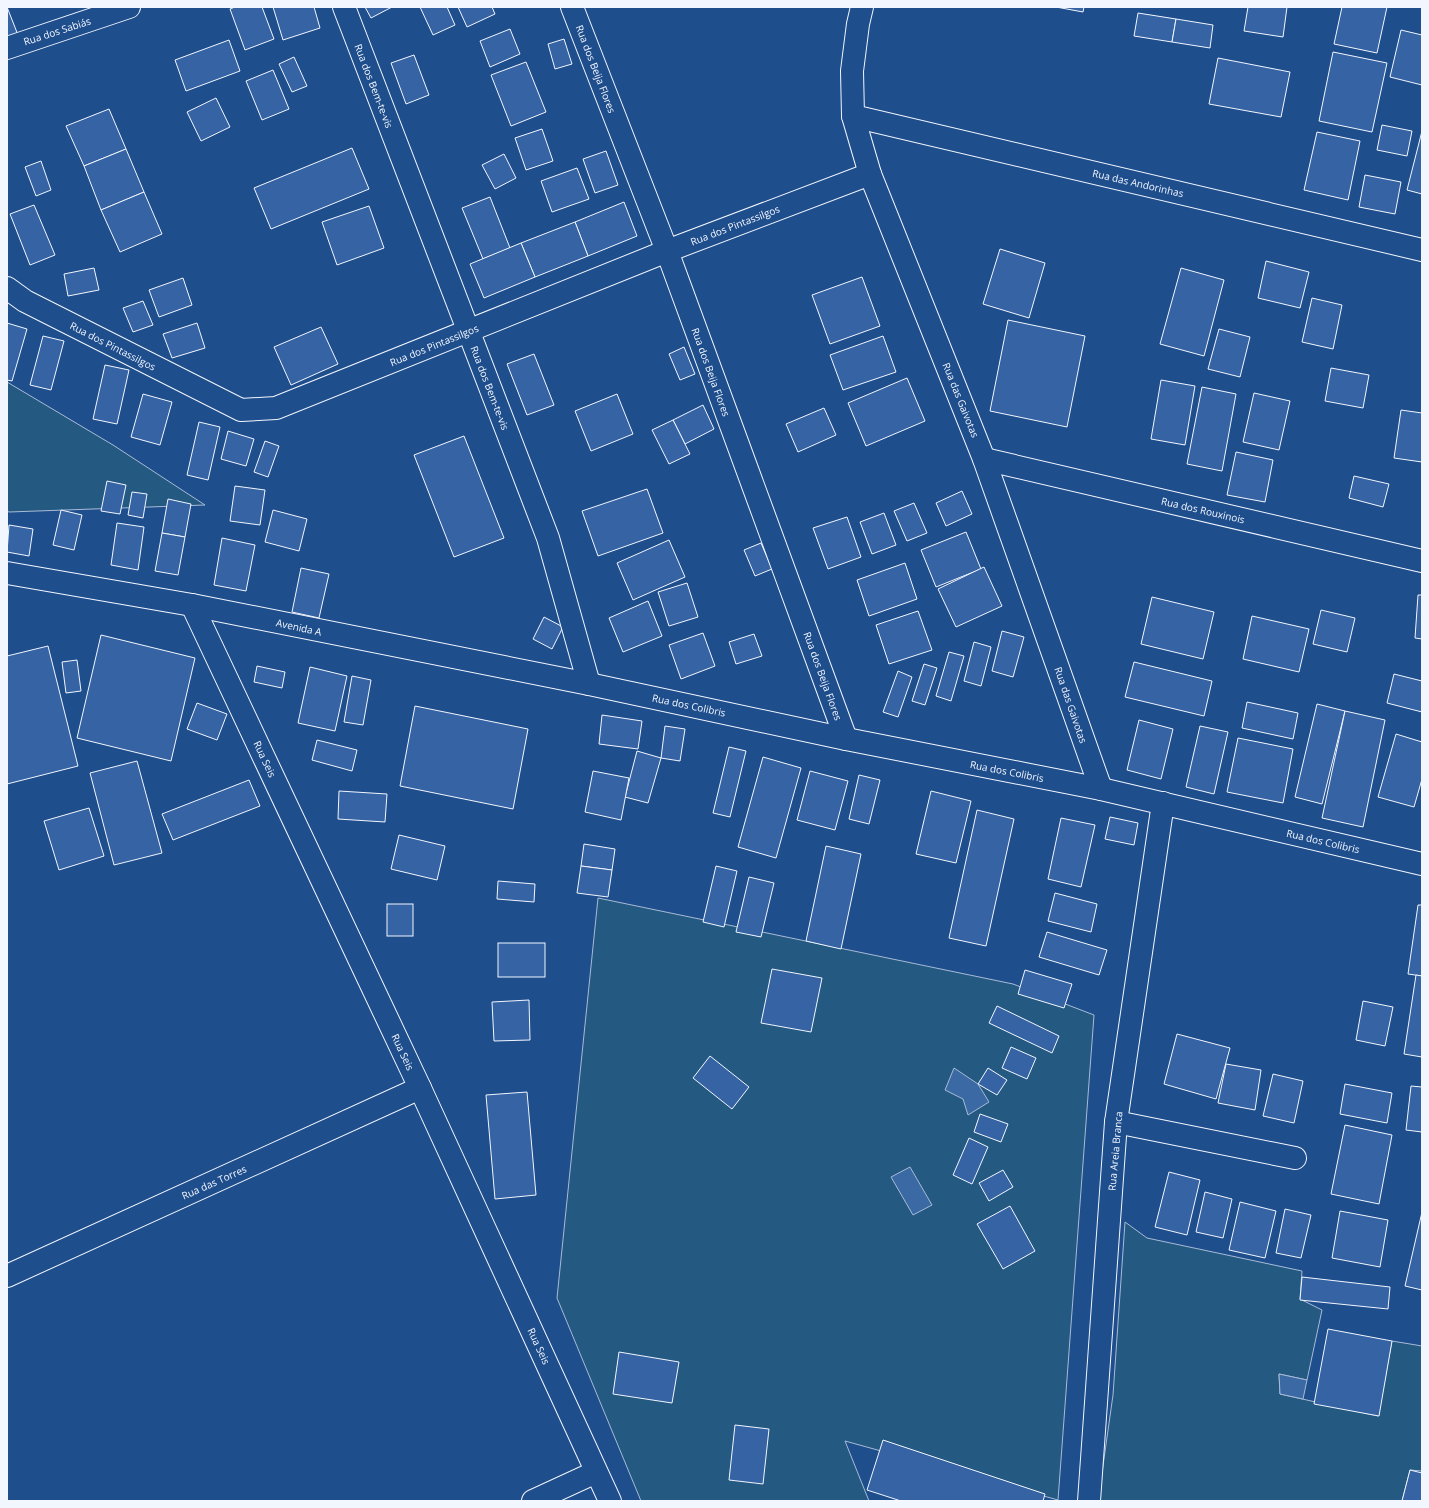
<svg xmlns="http://www.w3.org/2000/svg" width="1429" height="1508" viewBox="0 0 1429 1508" font-family="'Open Sans',sans-serif">
<style>
.green{fill:#245a82;stroke:#a8bbd7}
.water{fill:#3b69a3;stroke:#a8bbd7}
.building{fill:#3563a3;stroke:#f2f6ff}
.lines{fill:none;stroke-linecap:round;stroke-linejoin:round}
.minor-casing{stroke:#f2f6ff;stroke-width:24}
.tertiary-casing{stroke:#f2f6ff;stroke-width:24}
.minor{stroke:#1f4e8c;stroke-width:22}
.tertiary{stroke:#1f4e8c;stroke-width:22}
.labels{text-anchor:middle;dominant-baseline:central;stroke-width:3;stroke-linejoin:round;paint-order:stroke}
.street-label{font-size:10px;fill:#f2f6ff;stroke:#1f4e8c}
</style>
<rect width="100%" height="100%" fill="#1f4e8c"/>
<g class="green">
<polygon points="7,382 113,445 205,505 9,512 7,511"/>
<polygon points="598,898 1013,984 1094,1015 1058,1500 845,1441 869,1501 641,1501 557,1298"/>
<polygon points="1125,1222 1147,1238 1302,1271 1300,1299 1322,1310 1307,1380 1279,1374 1280,1394 1378,1416 1392,1341 1422,1346 1422,1471 1410,1470 1402,1501 1098,1501 1113,1395"/>
</g>
<g class="water">
<polygon points="954,1068 978,1084 989,1102 968,1115 963,1099 945,1090"/>
<polygon points="910,1167 932,1205 913,1215 891,1177"/>
<polygon points="1279,1374 1307,1380 1303,1399 1280,1394"/>
</g>
<g class="building">
<polygon points="7,7 18,35 7,39"/>
<polygon points="235,7 262,7 274,39 245,50 230,9"/>
<polygon points="273,7 314,7 320,28 283,40"/>
<polygon points="365,7 392,7 371,18"/>
<polygon points="420,7 447,7 455,25 433,35"/>
<polygon points="458,7 492,7 495,14 467,27"/>
<polygon points="1056,7 1084,7 1083,12"/>
<polygon points="1248,7 1287,7 1283,37 1244,31"/>
<polygon points="1342,7 1387,7 1377,53 1334,44"/>
<polygon points="1138,13 1176,19 1172,42 1134,36"/>
<polygon points="1176,19 1213,25 1210,48 1172,42"/>
<polygon points="510,29 520,54 490,67 480,41"/>
<polygon points="1401,30 1422,35 1422,85 1390,77"/>
<polygon points="564,39 572,64 555,69 548,44"/>
<polygon points="229,40 240,71 186,91 175,60"/>
<polygon points="1333,52 1387,63 1372,132 1319,121"/>
<polygon points="414,55 429,95 406,104 391,63"/>
<polygon points="294,57 307,86 292,92 279,64"/>
<polygon points="1218,58 1290,72 1281,117 1209,104"/>
<polygon points="526,62 546,112 511,126 491,75"/>
<polygon points="273,70 289,109 262,120 246,81"/>
<polygon points="216,98 230,127 201,141 187,112"/>
<polygon points="109,109 126,149 84,166 66,126"/>
<polygon points="1382,125 1412,131 1407,156 1377,150"/>
<polygon points="542,129 553,161 526,170 515,138"/>
<polygon points="1422,131 1422,194 1407,190"/>
<polygon points="1317,132 1360,141 1348,200 1304,190"/>
<polygon points="352,148 369,189 271,229 254,188"/>
<polygon points="126,149 144,192 101,210 84,166"/>
<polygon points="606,151 618,185 595,193 583,159"/>
<polygon points="504,154 516,178 495,189 482,165"/>
<polygon points="41,161 51,190 36,196 25,167"/>
<polygon points="577,168 589,199 552,212 541,181"/>
<polygon points="1365,175 1401,182 1395,214 1359,207"/>
<polygon points="144,192 162,234 120,252 101,210"/>
<polygon points="490,197 510,248 483,259 462,208"/>
<polygon points="624,202 637,236 588,256 575,222"/>
<polygon points="34,205 55,255 30,265 10,214"/>
<polygon points="369,206 384,248 337,265 322,222"/>
<polygon points="575,222 588,256 535,277 521,243"/>
<polygon points="521,243 535,277 484,298 470,264"/>
<polygon points="1000,249 1045,263 1029,318 983,304"/>
<polygon points="1266,261 1309,272 1300,308 1258,298"/>
<polygon points="94,268 99,290 68,296 64,274"/>
<polygon points="1181,268 1224,280 1204,356 1160,344"/>
<polygon points="862,277 880,326 830,344 812,295"/>
<polygon points="183,278 192,305 159,317 149,290"/>
<polygon points="1312,298 1342,305 1333,349 1302,342"/>
<polygon points="143,301 153,325 133,332 123,308"/>
<polygon points="1008,320 1085,336 1067,427 990,411"/>
<polygon points="7,323 27,329 12,381 7,380"/>
<polygon points="197,323 205,348 172,358 163,334"/>
<polygon points="321,327 338,364 291,385 274,347"/>
<polygon points="1219,329 1250,337 1240,377 1208,369"/>
<polygon points="43,336 64,341 51,390 30,385"/>
<polygon points="883,336 896,372 843,390 830,355"/>
<polygon points="684,347 695,374 680,380 669,354"/>
<polygon points="534,354 554,405 527,415 507,364"/>
<polygon points="105,365 129,370 117,424 93,419"/>
<polygon points="1331,368 1369,375 1363,408 1325,401"/>
<polygon points="907,378 925,421 866,446 848,403"/>
<polygon points="1161,380 1195,386 1185,445 1151,439"/>
<polygon points="1202,387 1236,394 1222,471 1187,464"/>
<polygon points="1254,393 1290,401 1279,450 1243,442"/>
<polygon points="143,394 172,402 160,445 131,437"/>
<polygon points="617,394 633,434 591,451 575,411"/>
<polygon points="703,405 714,429 685,444 673,420"/>
<polygon points="824,408 836,435 798,452 786,424"/>
<polygon points="1401,410 1422,413 1422,462 1394,458"/>
<polygon points="673,420 690,454 669,464 652,430"/>
<polygon points="199,422 220,427 208,480 187,475"/>
<polygon points="228,431 254,439 246,466 221,459"/>
<polygon points="464,436 504,538 454,557 414,455"/>
<polygon points="265,441 279,446 268,477 254,472"/>
<polygon points="1236,452 1273,460 1265,502 1227,495"/>
<polygon points="1354,476 1389,484 1383,507 1349,498"/>
<polygon points="107,481 126,485 120,514 101,511"/>
<polygon points="235,486 265,490 260,525 230,521"/>
<polygon points="647,489 663,533 598,556 582,511"/>
<polygon points="962,491 972,514 946,526 936,503"/>
<polygon points="132,492 147,494 143,518 128,515"/>
<polygon points="168,499 191,504 185,537 162,533"/>
<polygon points="914,503 927,533 907,541 894,511"/>
<polygon points="61,510 82,515 74,550 53,545"/>
<polygon points="273,510 307,519 299,551 265,542"/>
<polygon points="884,513 896,545 872,554 860,522"/>
<polygon points="847,517 861,557 828,569 813,528"/>
<polygon points="117,523 144,527 138,570 111,565"/>
<polygon points="9,525 33,529 29,556 7,552"/>
<polygon points="966,532 981,569 936,587 921,550"/>
<polygon points="162,533 185,537 178,575 155,571"/>
<polygon points="222,538 255,545 246,591 214,585"/>
<polygon points="669,540 685,577 633,600 617,563"/>
<polygon points="761,543 772,569 755,576 744,550"/>
<polygon points="905,563 917,599 869,616 857,580"/>
<polygon points="984,567 1002,606 956,627 938,589"/>
<polygon points="301,568 329,574 319,618 292,612"/>
<polygon points="687,583 698,617 669,626 658,592"/>
<polygon points="1418,595 1422,595 1422,639 1415,638"/>
<polygon points="1152,597 1214,612 1203,659 1141,644"/>
<polygon points="648,601 662,636 623,652 609,618"/>
<polygon points="1321,610 1355,618 1347,652 1313,644"/>
<polygon points="918,611 932,650 889,664 876,625"/>
<polygon points="1252,616 1309,629 1299,672 1243,659"/>
<polygon points="544,617 563,627 552,649 533,639"/>
<polygon points="1002,631 1024,637 1013,677 992,671"/>
<polygon points="703,633 715,666 681,679 669,645"/>
<polygon points="754,634 762,656 736,664 729,642"/>
<polygon points="101,635 195,658 171,761 77,738"/>
<polygon points="974,642 991,647 981,686 964,681"/>
<polygon points="48,646 78,766 7,784 7,656"/>
<polygon points="949,652 964,656 951,701 936,696"/>
<polygon points="77,660 81,691 66,693 62,662"/>
<polygon points="1134,662 1212,681 1204,716 1125,697"/>
<polygon points="924,664 937,668 925,705 912,701"/>
<polygon points="257,666 285,672 282,688 254,682"/>
<polygon points="310,667 347,676 335,731 298,723"/>
<polygon points="898,671 912,677 898,717 883,712"/>
<polygon points="1394,674 1422,681 1422,712 1387,703"/>
<polygon points="352,676 371,680 363,725 344,722"/>
<polygon points="1247,702 1298,713 1293,739 1242,728"/>
<polygon points="197,703 227,714 217,740 187,729"/>
<polygon points="1317,704 1345,711 1322,804 1295,797"/>
<polygon points="415,706 528,729 513,809 400,786"/>
<polygon points="1345,711 1385,720 1363,827 1322,818"/>
<polygon points="602,715 642,721 638,749 599,744"/>
<polygon points="1139,720 1173,729 1161,779 1127,770"/>
<polygon points="665,726 685,729 680,761 661,758"/>
<polygon points="1200,726 1228,732 1214,794 1186,787"/>
<polygon points="1396,734 1422,742 1422,779 1414,807 1378,797"/>
<polygon points="1238,738 1293,749 1283,803 1227,792"/>
<polygon points="317,740 357,750 352,771 312,760"/>
<polygon points="729,747 746,751 730,817 713,813"/>
<polygon points="637,751 661,758 648,803 625,797"/>
<polygon points="763,757 801,768 776,858 738,847"/>
<polygon points="137,761 162,853 114,865 90,773"/>
<polygon points="593,771 629,778 621,820 585,812"/>
<polygon points="810,771 848,781 835,830 797,820"/>
<polygon points="859,775 880,780 869,824 849,819"/>
<polygon points="249,780 260,806 173,840 162,814"/>
<polygon points="339,791 387,794 385,822 338,819"/>
<polygon points="931,791 971,801 956,863 916,854"/>
<polygon points="89,808 104,856 59,870 44,821"/>
<polygon points="977,810 1014,819 986,946 949,938"/>
<polygon points="1110,817 1138,823 1134,845 1105,839"/>
<polygon points="1061,818 1095,825 1081,887 1048,879"/>
<polygon points="399,835 445,846 437,880 391,869"/>
<polygon points="584,844 615,849 612,870 581,866"/>
<polygon points="826,846 861,854 841,949 806,941"/>
<polygon points="581,866 612,870 608,897 577,893"/>
<polygon points="716,866 737,871 724,927 703,922"/>
<polygon points="749,877 774,883 761,937 736,932"/>
<polygon points="498,881 535,884 534,902 497,899"/>
<polygon points="1055,893 1097,904 1091,932 1048,921"/>
<rect x="387" y="904" width="26" height="32"/>
<polygon points="1418,905 1422,905 1422,976 1408,974"/>
<polygon points="1047,932 1107,950 1099,975 1039,957"/>
<rect x="498" y="943" width="47" height="34"/>
<polygon points="772,969 822,978 811,1032 761,1023"/>
<polygon points="1025,970 1072,984 1064,1008 1018,994"/>
<polygon points="1416,975 1422,976 1422,1057 1404,1054"/>
<polygon points="529,1000 530,1040 494,1041 492,1002"/>
<polygon points="1363,1001 1393,1007 1385,1046 1356,1040"/>
<polygon points="997,1006 1059,1036 1052,1053 989,1023"/>
<polygon points="1177,1034 1230,1048 1216,1099 1164,1084"/>
<polygon points="1011,1047 1036,1058 1027,1079 1002,1068"/>
<polygon points="710,1056 749,1087 732,1109 693,1078"/>
<polygon points="1226,1064 1261,1070 1255,1110 1218,1103"/>
<polygon points="988,1068 1007,1080 997,1095 978,1084"/>
<polygon points="1273,1074 1303,1081 1294,1123 1263,1116"/>
<polygon points="1345,1084 1392,1093 1387,1123 1340,1114"/>
<polygon points="1411,1086 1422,1087 1422,1132 1406,1130"/>
<polygon points="527,1092 536,1195 495,1199 486,1095"/>
<polygon points="980,1114 1008,1124 1001,1142 974,1132"/>
<polygon points="1345,1125 1392,1135 1379,1204 1331,1194"/>
<polygon points="969,1138 988,1147 972,1184 953,1175"/>
<polygon points="1003,1170 1013,1187 989,1201 979,1183"/>
<polygon points="1169,1172 1200,1180 1187,1235 1155,1227"/>
<polygon points="1205,1192 1232,1199 1223,1238 1196,1232"/>
<polygon points="1240,1202 1276,1211 1265,1258 1229,1250"/>
<polygon points="1010,1206 1035,1251 1003,1269 977,1224"/>
<polygon points="1285,1209 1311,1215 1301,1258 1276,1253"/>
<polygon points="1340,1211 1388,1220 1380,1267 1332,1258"/>
<polygon points="1422,1212 1422,1290 1405,1286"/>
<polygon points="1302,1277 1390,1287 1388,1309 1300,1300"/>
<polygon points="1328,1329 1392,1341 1379,1416 1314,1404"/>
<polygon points="619,1352 679,1362 672,1403 613,1394"/>
<polygon points="735,1425 769,1429 763,1484 729,1480"/>
<polygon points="883,1440 1045,1494 1043,1501 901,1501 867,1490"/>
<polygon points="1410,1470 1422,1473 1422,1501 1402,1501"/>
</g>
<g class="lines">
<defs>
<g id="minor">
<polyline points="344,7 548,538 589,684"/>
<polyline points="572,7 667,251 846,739"/>
<polyline points="862,7 858,24 852,71 853,116 870,174 984,459 1101,789"/>
<polyline points="7,48 129,7"/>
<polyline points="853,116 1422,250"/>
<polyline points="7,288 25,301 241,410 276,408 667,251 870,174"/>
<polyline points="984,459 1422,561"/>
<polyline points="192,605 420,1088 610,1501"/>
<polyline points="1116,1122 1295,1158"/>
<polyline points="7,1276 420,1088"/>
<polyline points="533,1501 596,1472"/>
<polyline points="1089,1501 1116,1122 1163,803"/>
</g>
<polyline id="tertiary" points="7,573 192,605 589,684 846,739 1101,789 1422,864"/>
</defs>
<use href="#minor" class="minor-casing"/>
<use href="#tertiary" class="tertiary-casing"/>
<use href="#minor" class="minor"/>
<use href="#tertiary" class="tertiary"/>
</g>
<g class="labels">
<g class="street-label">
<text transform="translate(57 31) rotate(-18)">Rua dos Sabiás</text>
<text transform="translate(596 69) rotate(69)">Rua dos Beija Flores</text>
<text transform="translate(374 86) rotate(69)">Rua dos Bem-te-vis</text>
<text transform="translate(1138 183) rotate(13)">Rua das Andorinhas</text>
<text transform="translate(735 225) rotate(-21)">Rua dos Pintassilgos</text>
<text transform="translate(434 345) rotate(-22)">Rua dos Pintassilgos</text>
<text transform="translate(113 346) rotate(27)">Rua dos Pintassilgos</text>
<text transform="translate(711 372) rotate(70)">Rua dos Beija Flores</text>
<text transform="translate(490 388) rotate(69)">Rua dos Bem-te-vis</text>
<text transform="translate(961 400) rotate(68)">Rua das Gaivotas</text>
<text transform="translate(1203 510) rotate(13)">Rua dos Rouxinois</text>
<text transform="translate(299 627) rotate(12)">Avenida A</text>
<text transform="translate(823 676) rotate(70)">Rua dos Beija Flores</text>
<text transform="translate(689 705) rotate(12)">Rua dos Colibris</text>
<text transform="translate(1071 705) rotate(71)">Rua das Gaivotas</text>
<text transform="translate(265 759) rotate(65)">Rua Seis</text>
<text transform="translate(1007 771) rotate(11)">Rua dos Colibris</text>
<text transform="translate(1323 841) rotate(13)">Rua dos Colibris</text>
<text transform="translate(403 1052) rotate(65)">Rua Seis</text>
<text transform="translate(1115 1151) rotate(-85)">Rua Areia Branca</text>
<text transform="translate(214 1182) rotate(-24)">Rua das Torres</text>
<text transform="translate(539 1346) rotate(65)">Rua Seis</text>
</g>
</g>
<rect width="1429" height="1508" fill="none" stroke="#f2f6ff" stroke-width="16"/>
</svg>
